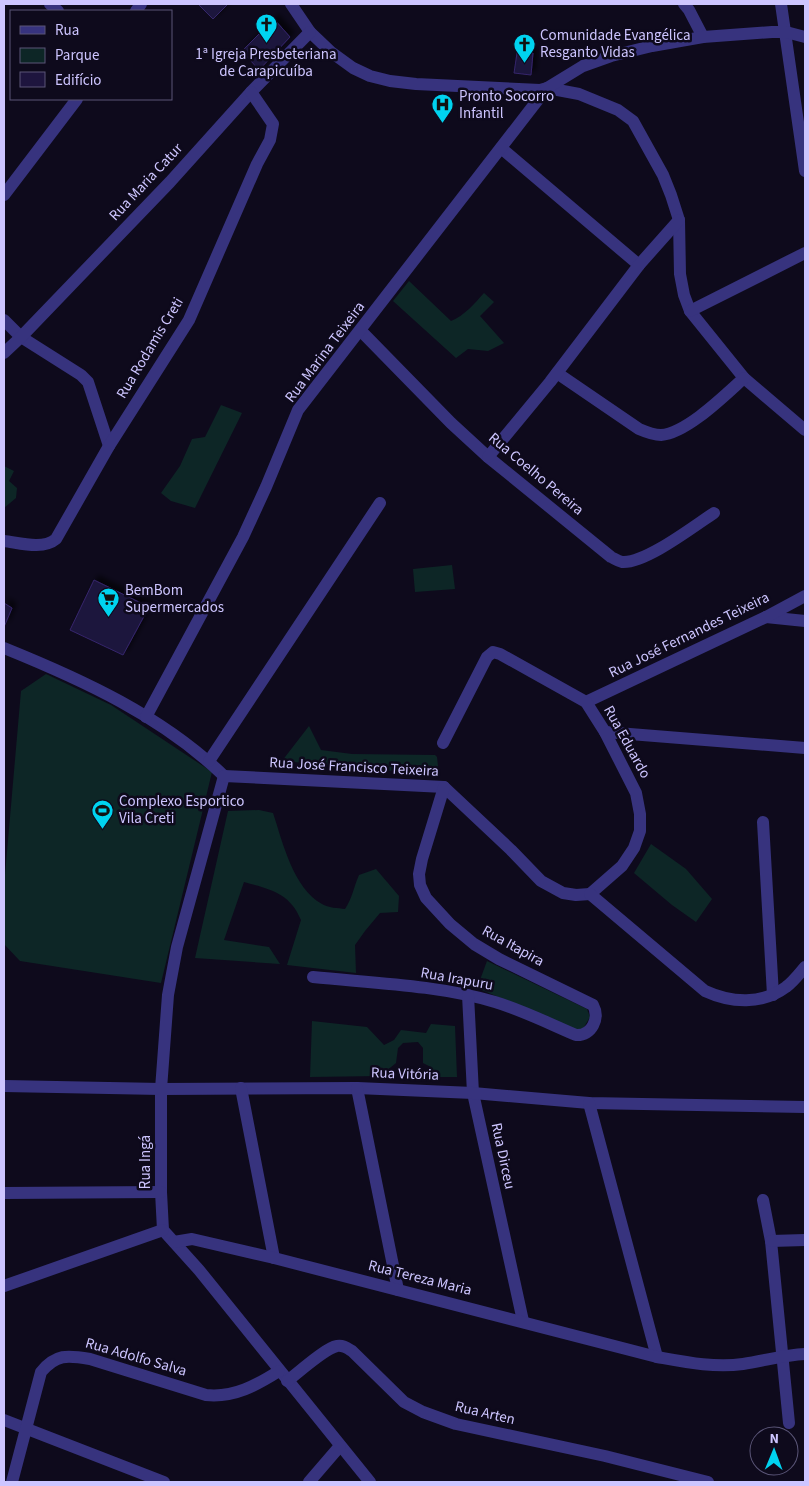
<svg xmlns="http://www.w3.org/2000/svg" width="809" height="1486" viewBox="0 0 809 1486" font-family="'Source Sans 3',sans-serif">
<style>
.green{fill:#0d2626}
.building{fill:#1e153e;stroke:#35266b;filter:url(#shadow)}
.lines{fill:none;stroke-linecap:round;stroke-linejoin:round}
.minor{stroke:#37337e;stroke-width:12}
.labels{text-anchor:middle;dominant-baseline:central;stroke-width:5;stroke-linejoin:round;paint-order:stroke}
.poi-label{font-size:15px;fill:#cdc5ff;stroke:#0e0a1c;text-anchor:start}
.street-label{font-size:15px;fill:#cdc5ff;stroke:#0e0a1c}
</style>
<defs>
<filter id="shadow"><feDropShadow dx="4.5" dy="-4.5" stdDeviation="2.5" flood-color="#0009"/></filter>
</defs>
<rect width="100%" height="100%" fill="#0e0a1c"/>
<g class="green">
<path d="M409,281L451,321C464,316 475,303 484,293L494,302L480,316L504,343L488,351L468,349L456,358L393,301Z"/>
<polygon points="221,405 242,413 195,508 171,501 161,493 180,466 192,439 205,437"/>
<polygon points="4,466 14,471 9,481 17,488 16,498 4,508"/>
<polygon points="452,565 455,589 415,592 413,569"/>
<polygon points="46,674 111,705 212,772 161,983 20,961 4,944 4,886 21,691"/>
<polygon points="309,726 321,750 352,754 435,755 437,757 439,775 282,761"/>
<path d="M259,810L273,813C283,843 293,888 322,904C328,908 338,908 345,909C352,899 354,886 359,875L376,869L399,896L398,912L380,913L365,931L355,945L356,973L287,965L301,920C290,893 270,889 244,882L224,940L269,947L280,964L195,958L228,811Z"/>
<polygon points="651,844 686,869 712,899 696,922 672,905 634,873"/>
<polygon points="487,961 587,1009 590,1017 581,1032 477,988"/>
<polygon points="312,1021 367,1027 384,1045 394,1040 401,1030 426,1033 431,1024 455,1026 457,1077 430,1077 431,1067 423,1063 423,1048 418,1042 403,1043 398,1048 396,1063 380,1076 310,1077"/>
</g>
<g class="building">
<polygon points="200,4 228,4 213,19 199,5"/>
<polygon points="274,19 290,37 259,70 242,51"/>
<polygon points="517,53 533,53 531,75 514,73"/>
<polygon points="94,580 149,607 123,655 70,630"/>
<polygon points="4,603 12,608 4,627"/>
</g>
<g class="lines">
<g class="minor">
<polyline points="50,4 58,11"/>
<polyline points="291,4 310,32 331,52 353,68 370,76 390,81 416,84 540,90 547,88 579,94 618,110 633,121 663,175 671,195 679,220 680,274 684,295 690,311 744,378 805,430"/>
<polyline points="684,4 689,10 703,37"/>
<polyline points="781,4 805,171"/>
<polyline points="136,11 141,4"/>
<polyline points="501,148 639,265"/>
<polyline points="4,195 77,99"/>
<polyline points="690,311 805,253"/>
<polyline points="4,320 21,337 81,375 88,382 109,446"/>
<path d="M361,331L451,423L488,457L611,557C615,559 618,561 622,562C645,564 694,526 714,513"/>
<polyline points="4,353 21,337 170,182 251,92 310,32"/>
<path d="M557,373L639,429C646,432 654,435 661,435C687,433 725,395 744,378"/>
<polyline points="488,457 550,382 639,265 679,220"/>
<path d="M4,541C20,543 43,550 56,539L109,446L189,320L257,164L270,140L273,124L251,92"/>
<polyline points="766,617 805,621"/>
<path d="M4,648C83,680 162,716 224,776"/>
<polyline points="586,702 766,617 805,596"/>
<polyline points="146,717 243,537 266,487 298,410 547,88 583,66 611,56 652,46 703,37 772,32 786,32 805,37"/>
<polyline points="605,732 805,748"/>
<polyline points="443,743 487,657 493,652 500,654 586,702 605,732 636,793 640,814 640,831 634,848 622,866 590,894"/>
<polyline points="209,761 380,503"/>
<polyline points="224,776 177,947 168,995 161,1089 161,1192 163,1230 199,1270 370,1482"/>
<polyline points="224,776 444,787 511,850 541,881 563,893 576,895 590,894"/>
<polyline points="763,822 773,995"/>
<path d="M590,894L705,991C731,1003 762,1005 786,987C793,982 799,974 805,967"/>
<path d="M313,977C372,983 438,985 495,1002C522,1010 550,1024 576,1035C592,1036 600,1018 593,1005L499,959L474,944L450,924L426,898L420,885L419,874L422,859L444,787"/>
<polyline points="468,995 473,1093 523,1321"/>
<polyline points="4,1086 161,1089 357,1088 473,1093 589,1103 805,1107"/>
<polyline points="241,1088 274,1258"/>
<polyline points="357,1088 398,1290"/>
<polyline points="589,1103 657,1357"/>
<polyline points="4,1193 161,1192"/>
<polyline points="763,1200 771,1241 789,1423"/>
<polyline points="771,1241 805,1240"/>
<path d="M174,1242L192,1239L274,1258L657,1357C685,1362 714,1368 743,1364C764,1361 784,1355 805,1354"/>
<polyline points="4,1286 163,1230"/>
<path d="M287,1381C298,1373 325,1348 337,1346C343,1345 347,1348 352,1351L404,1402L423,1412L456,1424L605,1456L708,1482"/>
<polyline points="4,1420 164,1482"/>
<path d="M12,1482L41,1372C56,1354 67,1355 90,1359L206,1395C234,1398 257,1385 279,1371"/>
<polyline points="309,1482 340,1446"/>
</g>
</g>
<defs>
<symbol id="church-pin" viewBox="-11 -11 22 30"><path d="M0 17L-7.5 6A9.5 9.5 0 1 1 7.5 6Z" fill="#00d3f0" stroke="#0e0a1c"/><path d="M-1.2-6h2.4v3.5h3.3v2.4h-3.3V6h-2.4V-.1h-3.3v-2.4h3.3Z" fill="#111"/></symbol>
<symbol id="hospital-pin" viewBox="-11 -11 22 30"><path d="M0 17L-7.5 6A9.5 9.5 0 1 1 7.5 6Z" fill="#00d3f0" stroke="#0e0a1c"/><path d="M-5-5h3v3.5h4V-5h3V5h-3V1.5h-4V5h-3Z" fill="#111"/></symbol>
<symbol id="supermarket-pin" viewBox="-11 -11 22 30"><path d="M0 17L-7.5 6A9.5 9.5 0 1 1 7.5 6Z" fill="#00d3f0" stroke="#0e0a1c"/><path d="M-6-5.5h2.5l.6 2H6L4.5 2H-2.5L-4.4-4H-6ZM-1.5 3.2a1.3 1.3 0 1 0 .1 0ZM3 3.2a1.3 1.3 0 1 0 .1 0Z" fill="#111"/></symbol>
<symbol id="stadium-pin" viewBox="-11 -11 22 30"><path d="M0 17L-7.5 6A9.5 9.5 0 1 1 7.5 6Z" fill="#00d3f0" stroke="#0e0a1c"/><path d="M0-5a6.5 5 0 1 0 0 10a6.5 5 0 1 0 0-10ZM-3.5-1.8h7v3.6h-7Z" fill="#111"/></symbol>
</defs>
<g fill-rule="evenodd">
<use href="#church-pin" x="254" y="12" width="25" height="34"/>
<use href="#church-pin" x="512" y="32" width="25" height="34"/>
<use href="#hospital-pin" x="430" y="92" width="25" height="34"/>
<use href="#supermarket-pin" x="96" y="586" width="25" height="34"/>
<use href="#stadium-pin" x="90" y="798" width="25" height="34"/>
</g>
<g class="labels">
<g class="poi-label">
<text x="540" y="35">Comunidade Evangélica<tspan x="540" dy="17">Resganto Vidas</tspan></text>
<text x="266" y="54" text-anchor="middle">1ª Igreja Presbeteriana<tspan x="266" dy="17">de Carapicuíba</tspan></text>
<text x="459" y="96">Pronto Socorro<tspan x="459" dy="17">Infantil</tspan></text>
<text x="125" y="590">BemBom<tspan x="125" dy="17">Supermercados</tspan></text>
<text x="119" y="801">Complexo Esportico<tspan x="119" dy="17">Vila Creti</tspan></text>
</g>
<g class="street-label">
<text transform="translate(146 182) rotate(-47)">Rua Maria Catur</text>
<text transform="translate(150 348) rotate(-59)">Rua Rodamis Creti</text>
<text transform="translate(325 352) rotate(-53)">Rua Marina Teixeira</text>
<text transform="translate(536 474) rotate(40)">Rua Coelho Pereira</text>
<text transform="translate(689 635) rotate(-26)">Rua José Fernandes Teixeira</text>
<text transform="translate(627 742) rotate(61)">Rua Eduardo</text>
<text transform="translate(354 767) rotate(3)">Rua José Francisco Teixeira</text>
<text transform="translate(513 946) rotate(29)">Rua Itapira</text>
<text transform="translate(457 979) rotate(10)">Rua Irapuru</text>
<text transform="translate(405 1074) rotate(2)">Rua Vitória</text>
<text transform="translate(503 1156) rotate(78)">Rua Dirceu</text>
<text transform="translate(145 1162) rotate(-90)">Rua Ingá</text>
<text transform="translate(420 1278) rotate(14)">Rua Tereza Maria</text>
<text transform="translate(136 1357) rotate(16)">Rua Adolfo Salva</text>
<text transform="translate(485 1413) rotate(13)">Rua Arten</text>
</g>
</g>
<rect width="809" height="1486" fill="none" stroke="#cdc5ff" stroke-width="10"/>
<rect x="10" y="10" width="162" height="90" fill="#0e0a1c" stroke="#5a5577"/>
<rect x="20" y="26" width="25" height="8" fill="#37337e" stroke="#5a5577"/>
<text x="55" y="35" font-size="15" fill="#cdc5ff">Rua</text>
<rect x="20" y="48" width="25" height="15" fill="#0d2626" stroke="#5a5577"/>
<text x="55" y="60" font-size="15" fill="#cdc5ff">Parque</text>
<rect x="20" y="72" width="25" height="15" fill="#1e153e" stroke="#5a5577"/>
<text x="55" y="85" font-size="15" fill="#cdc5ff">Edifício</text>
<g transform="translate(774 1451) rotate(1)"><circle r="24" fill="#0e0a1c" stroke="#5a5577"/>
<path d="M0-4L9 19L0 12L-9 19Z" fill="#00d3f0"/>
<text y="-8" font-size="14" font-weight="bold" text-anchor="middle" fill="#cdc5ff">N</text>
</g>
</svg>
